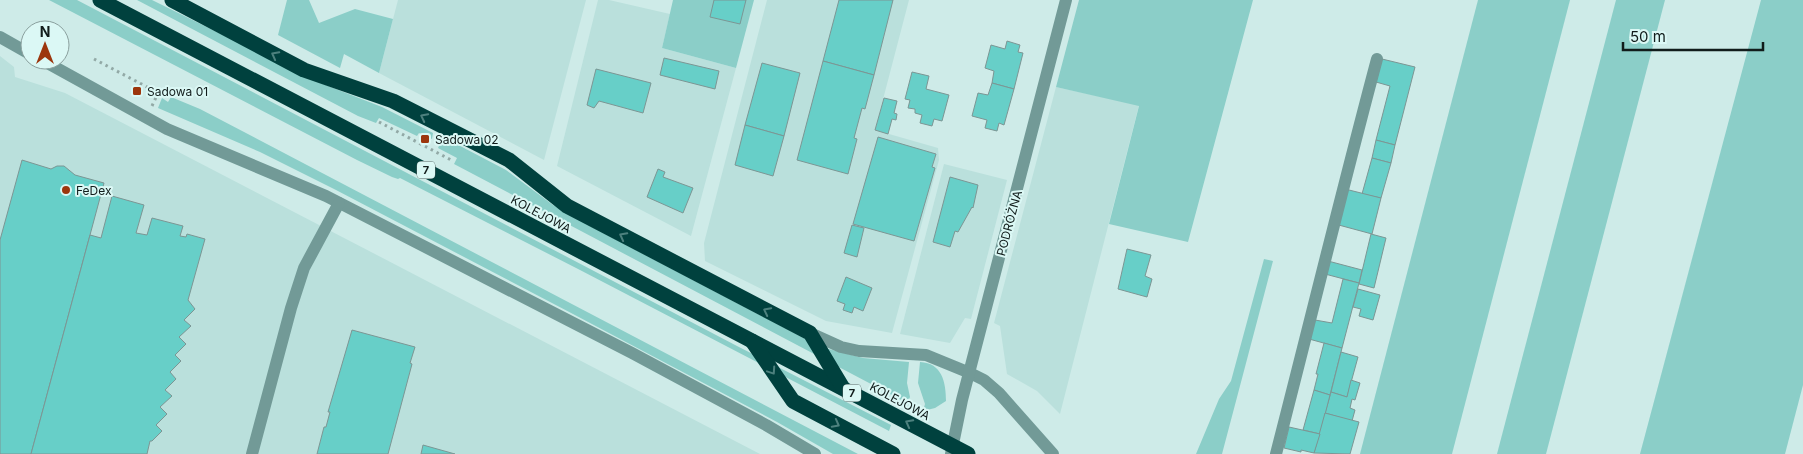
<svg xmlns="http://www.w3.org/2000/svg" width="1803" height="454" viewBox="0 0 1803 454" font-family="Inter,sans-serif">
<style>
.built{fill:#bae0dc}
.green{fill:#8bcec8}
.building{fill:#67cfc8;stroke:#7c9694}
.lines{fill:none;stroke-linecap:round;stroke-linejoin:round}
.path{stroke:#92a9a6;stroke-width:3;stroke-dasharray:2.5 4;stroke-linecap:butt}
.minor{stroke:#729a97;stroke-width:12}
.highway{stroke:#00413e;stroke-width:15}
.oneway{stroke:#4d817e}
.poi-dot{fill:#9c360d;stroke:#dbf8f5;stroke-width:2}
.labels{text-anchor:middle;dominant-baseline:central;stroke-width:4;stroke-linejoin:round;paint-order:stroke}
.shield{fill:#dbf8f5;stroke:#4e5e5c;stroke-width:1}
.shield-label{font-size:11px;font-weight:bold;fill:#111c1b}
.poi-label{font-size:12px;fill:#111c1b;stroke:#dbf8f5;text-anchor:start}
.street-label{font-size:12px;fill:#111c1b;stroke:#dbf8f5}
</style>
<rect width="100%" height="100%" fill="#ceebe8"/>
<g class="built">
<polygon points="398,0 586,0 544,160 379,73"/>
<polygon points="598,0 609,0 670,14 662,48 736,68 691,236 557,166"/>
<polygon points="767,0 909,0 875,130 938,148 939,160 892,333 826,321 705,261 704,243"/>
<polygon points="0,56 14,67 15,77 65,93 760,454 0,454"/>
<polygon points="1056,87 1139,105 1060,414 1037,391 1007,374 1000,326 994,323"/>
<polygon points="944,164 1007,180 971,319 965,318 950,343 900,334"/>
</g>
<g class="green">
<polygon points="49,0 77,0 737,346 891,425 889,431 580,270 400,178 398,179 392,177 357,160"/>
<polygon points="137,0 152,0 318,82 382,107 433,133 432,139 419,133 417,136 379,118 376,123 358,116"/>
<polygon points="287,0 309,0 319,23 355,9 393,19 379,73 344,54 340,68 278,35"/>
<polygon points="673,0 754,0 736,68 662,48"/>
<polygon points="1079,0 1253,0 1188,242 1109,224 1139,106 1056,87"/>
<polygon points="1478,0 1570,0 1452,454 1360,454"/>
<polygon points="1616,0 1665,0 1546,454 1497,454"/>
<polygon points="1761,0 1803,0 1803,385 1785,454 1640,454"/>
<polygon points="171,97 200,109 858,454 833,454 777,422 573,314 336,190 260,152 158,108 162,98 168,102"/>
<polygon points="443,137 506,170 553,205 588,225 821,347 863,358 909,362 907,383 910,397 907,403 454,164 457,158 438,148"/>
<polygon points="1264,259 1273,261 1222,454 1196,454 1219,399 1231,381"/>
<path d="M920,362C942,363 946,382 946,401L935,408L923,411L925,404L918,383Z"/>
</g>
<g class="building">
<polygon points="714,0 746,0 740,24 710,17"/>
<polygon points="839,0 893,0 874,75 823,61"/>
<polygon points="1007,41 1020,45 1018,52 1023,53 1014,89 992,83 994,71 985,68 991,45 1005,49"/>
<polygon points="664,58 719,71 715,89 660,75"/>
<polygon points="1382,59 1415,67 1395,145 1376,140 1390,86 1376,82"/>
<polygon points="823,61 874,75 865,109 862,108 854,138 857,139 848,174 797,160"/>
<polygon points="762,63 800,73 784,136 745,125"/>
<polygon points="596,69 651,83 643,113 599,101 594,108 587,105"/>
<polygon points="912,72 929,76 926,89 949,95 942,121 934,119 932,126 920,123 922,115 915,113 915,109 908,108 910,100 905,99"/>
<polygon points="992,83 1014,89 1004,125 999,123 997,131 985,128 987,120 972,116 978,93 988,95"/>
<polygon points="884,98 897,101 894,113 897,114 896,120 892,119 888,134 875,130"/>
<polygon points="745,125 784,136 773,176 735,165"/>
<polygon points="878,137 936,154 932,167 935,168 914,241 853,224"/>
<polygon points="1376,140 1395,145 1391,163 1372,158"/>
<polygon points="1372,158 1391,163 1381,198 1362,194"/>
<polygon points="22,160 51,169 57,166 64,166 75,175 104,183 31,454 0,454 0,240"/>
<polygon points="658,169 665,172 663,177 693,188 683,213 647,197"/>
<polygon points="950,177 978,185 973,208 972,207 958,232 955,231 950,247 933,242"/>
<polygon points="1345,189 1381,198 1372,234 1335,224"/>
<polygon points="112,196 144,205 136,233 147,235 152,218 183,226 180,236 186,237 187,234 205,239 188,300 195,309 184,320 191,326 179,337 186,344 175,355 181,361 170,372 176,379 165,390 172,396 160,407 167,414 156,425 162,431 152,441 150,441 147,454 31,454 90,235 101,238"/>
<polygon points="852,225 864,228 857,257 844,253"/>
<polygon points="1371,234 1386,238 1374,288 1359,284"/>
<polygon points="1127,249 1151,255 1145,276 1152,279 1147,297 1118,289"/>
<polygon points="1328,261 1362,270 1359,283 1325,274"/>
<polygon points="846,277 872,288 863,311 854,307 852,313 843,310 845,304 837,301"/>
<polygon points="1343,279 1359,283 1342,348 1309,339 1315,320 1332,323"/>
<polygon points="1358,289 1380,295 1373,320 1359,316 1361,309 1353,307"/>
<polygon points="352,330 415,347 410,363 412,364 388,454 317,454 324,427 326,427 330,412 328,412"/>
<polygon points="1324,343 1342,348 1330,395 1314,390 1318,374 1316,374"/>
<polygon points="1341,352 1358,357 1347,397 1331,392"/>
<polygon points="1351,380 1360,383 1355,400 1352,399 1350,408 1355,410 1352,421 1325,413 1331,392 1347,397"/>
<polygon points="1314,390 1330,395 1320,434 1303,430"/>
<polygon points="1325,413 1359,422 1350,454 1314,453"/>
<polygon points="1289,427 1320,434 1314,453 1301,450 1301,452 1284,448"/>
<polygon points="423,445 455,454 421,454"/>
</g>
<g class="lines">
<g class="path">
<polyline points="94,59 166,97"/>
<polyline points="152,106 158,93"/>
<polyline points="379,122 453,161"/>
</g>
<g class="minor">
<polyline points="0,37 30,54"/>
<polyline points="42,60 167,129 326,196 632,353 766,425 815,454"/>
<polyline points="810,333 841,347 859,351 926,355 970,373 984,380 999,393 1053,454"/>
<polyline points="252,454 291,308 304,268 339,203"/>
<polyline points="951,454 962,400 1066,0"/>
<path d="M1276,454C1310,322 1342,190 1377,59"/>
</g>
<g class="highway">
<polyline points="100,0 968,454"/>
<polyline points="172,0 304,70 393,101 509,160 567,206 810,333 843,388"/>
<polyline points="752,341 793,401 893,454"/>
</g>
</g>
<defs><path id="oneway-chevron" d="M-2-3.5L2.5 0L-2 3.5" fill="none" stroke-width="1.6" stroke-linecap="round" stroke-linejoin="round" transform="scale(1.25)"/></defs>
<g class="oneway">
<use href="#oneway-chevron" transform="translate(275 55) rotate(-152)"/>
<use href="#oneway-chevron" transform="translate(424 117) rotate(-153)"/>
<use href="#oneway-chevron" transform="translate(623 236) rotate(-152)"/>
<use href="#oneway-chevron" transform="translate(767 311) rotate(-153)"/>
<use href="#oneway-chevron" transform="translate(772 371) rotate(56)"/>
<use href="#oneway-chevron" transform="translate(909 423) rotate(-152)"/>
<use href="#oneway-chevron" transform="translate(836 424) rotate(28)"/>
</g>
<g class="poi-dot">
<rect x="132" y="86" width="10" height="10" rx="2.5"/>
<rect x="420" y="134" width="10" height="10" rx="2.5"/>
<circle cx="66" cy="190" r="5"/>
</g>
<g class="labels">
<g class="shield">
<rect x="417" y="161.5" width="18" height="17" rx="4"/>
<rect x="843" y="384.5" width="18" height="17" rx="4"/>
</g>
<g class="shield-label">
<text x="426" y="170">7</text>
<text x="852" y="393">7</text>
</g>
<g class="poi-label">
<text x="147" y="91">Sadowa 01</text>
<text x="435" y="139">Sadowa 02</text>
<text x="76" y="190">FeDex</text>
</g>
<g class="street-label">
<text transform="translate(541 214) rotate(28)">KOLEJOWA</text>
<text transform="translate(1009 223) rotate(-75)">PODRÓŻNA</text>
<text transform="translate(900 401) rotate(28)">KOLEJOWA</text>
</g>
</g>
<g transform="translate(45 45)"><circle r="24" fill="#dbf8f5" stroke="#8aa09e"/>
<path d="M0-4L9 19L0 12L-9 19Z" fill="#9c360d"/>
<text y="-8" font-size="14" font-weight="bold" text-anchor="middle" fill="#111c1b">N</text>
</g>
<path d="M1623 42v8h140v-8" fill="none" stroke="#111c1b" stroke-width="2.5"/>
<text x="1630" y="42" font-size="15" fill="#111c1b" stroke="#dbf8f5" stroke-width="4" paint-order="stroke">50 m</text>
</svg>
